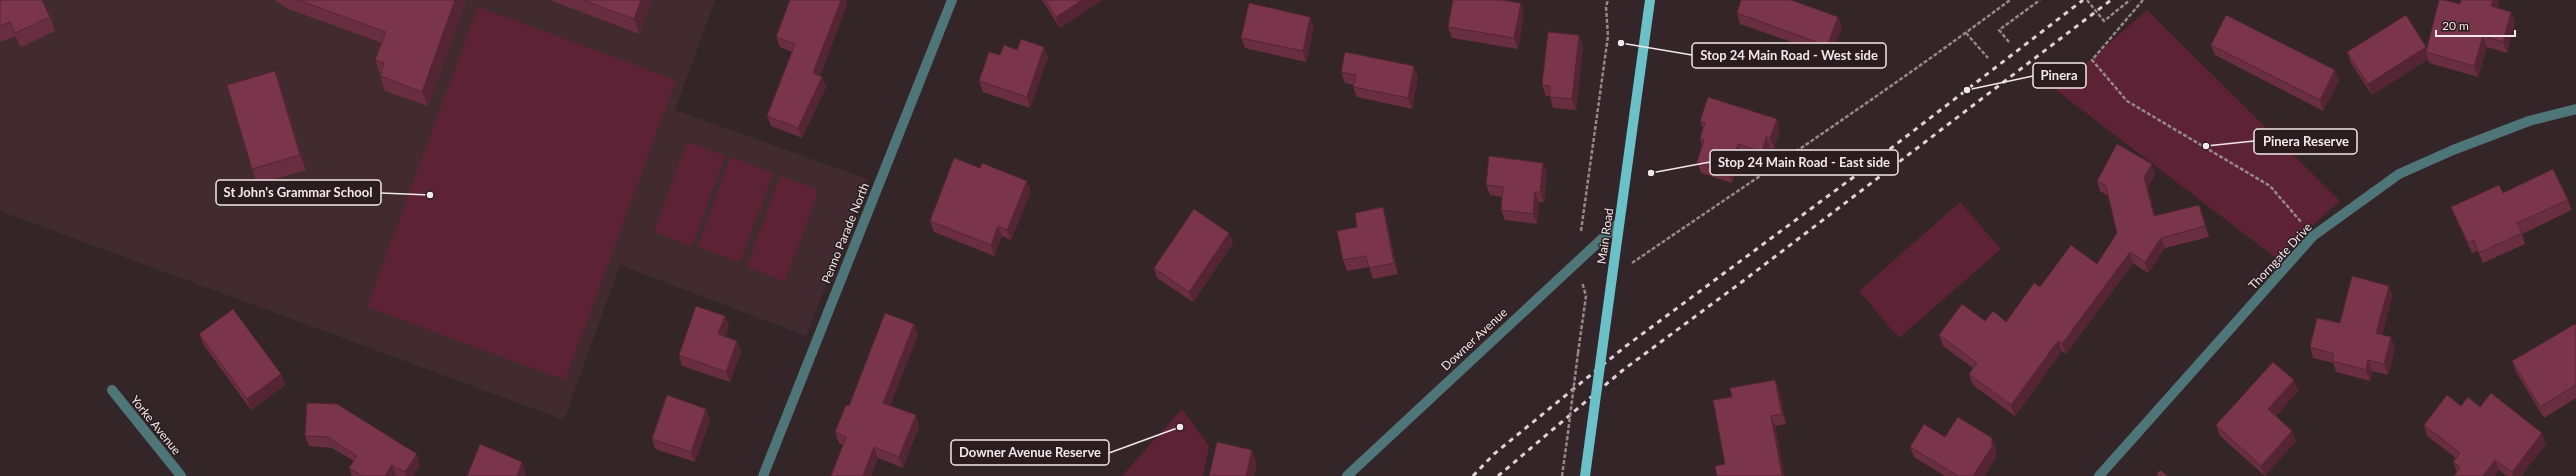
<svg xmlns="http://www.w3.org/2000/svg" width="2576" height="476" viewBox="0 0 2576 476" font-family="Lato,sans-serif">
<style>
.built{fill:#412b31}
.green{fill:#5e2237}
.lines{fill:none;stroke-linecap:round;stroke-linejoin:round}
.path{stroke:#95898c;stroke-width:2.5;stroke-dasharray:4 2;stroke-linecap:butt}
.minor{stroke:#4e7578;stroke-width:10}
.major{stroke:#6ac1c7;stroke-width:10}
.rail{stroke:#ddd2d5;stroke-width:3;stroke-dasharray:5 5;stroke-linecap:butt}
.path-bridge{stroke:#95898c;stroke-width:2.5;stroke-dasharray:4 2;stroke-linecap:butt}
.major-bridge{stroke:#6ac1c7;stroke-width:10}
.wall{fill:#692e41}
.shaded-wall{fill:#552535}
.building{fill:#7a354c;stroke:#552535}
.labels{text-anchor:middle;dominant-baseline:central;stroke-width:3;stroke-linejoin:round;paint-order:stroke}
.street-label{font-size:12px;fill:#f2e8ea;stroke:#2a1c1f}
.leader{fill:none;stroke:#f2e8ea;stroke-width:1.5}
.callout-dot{fill:#f2e8ea;stroke:#2a1c1f;stroke-width:1.5}
.callout{fill:#2a1c1f;stroke:#f2e8ea;stroke-width:1.5}
.callout-label{font-size:13px;text-anchor:middle;font-weight:bold;fill:#f2e8ea}
</style>
<rect width="100%" height="100%" fill="#342529"/>
<polygon class="built" points="0,0 715,0 675,110 867,179 806,336 620,265 564,420 0,211"/>
<g class="green">
<polygon points="478,7 676,80 565,380 367,307"/>
<polygon points="2147,10 2340,201 2276,258 2056,90"/>
<polygon points="687,142 725,156 692,246 654,232"/>
<polygon points="730,157 773,173 740,262 698,247"/>
<polygon points="780,176 819,190 785,281 747,267"/>
<polygon points="1960,202 2001,249 1899,338 1859,291"/>
<polygon points="1182,409 1209,446 1203,476 1122,476"/>
</g>
<g class="lines">
<g class="path">
<polyline points="2087,0 2104,21 2130,0"/>
<polyline points="2143,0 2092,60 2127,101 2270,186 2302,223"/>
<polyline points="1966,33 1988,58"/>
<polyline points="2009,42 1999,30 2040,0"/>
<polyline points="1581,231 1608,36 1606,7 1608,0"/>
<path d="M1632,263C1759,176 1887,92 2010,0"/>
<polyline points="1578,353 1586,296 1582,282"/>
<polyline points="1562,476 1567,440"/>
</g>
<g class="minor">
<polyline points="112,390 181,476"/>
<polyline points="763,476 952,0"/>
<polyline points="1347,476 1619,223"/>
<polyline points="2099,476 2313,236 2399,174 2453,150 2529,121 2576,109"/>
</g>
<polyline class="major" points="1612,277 1650,0"/>
<g class="rail">
<polyline points="1473,476 1494,454 1626,346 1855,176 2083,0"/>
<polyline points="1498,476 1623,370 1747,278 2111,0"/>
</g>
<polyline class="path-bridge" points="1567,440 1578,353"/>
<polyline class="major-bridge" points="1585,476 1612,277"/>
</g>
<g class="wall">
<polygon points="0,0 50,17 55,31 21,47 15,36 0,42"/>
<polygon points="275,0 466,0 428,106 385,91 380,76 380,74 375,60 382,43 286,8"/>
<polygon points="550,0 652,0 639,34"/>
<polygon points="790,0 846,0 847,4 820,76 822,77 826,87 802,138 771,126 767,116 792,52 780,47 776,37"/>
<polygon points="1042,0 1102,0 1060,28"/>
<polygon points="2499,0 2497,8 2511,12 2515,22 2507,53 2487,47 2478,77 2429,63 2428,59 2372,95 2351,63 2347,52 2427,48 2460,4"/>
<polygon points="1737,13 1838,17 1842,27 1831,56 1740,24"/>
<polygon points="1524,14 1518,49 1452,38 1448,27"/>
<polygon points="1314,27 1306,62 1245,48 1241,38"/>
<polygon points="2211,45 2339,81 2323,111 2215,55"/>
<polygon points="1583,46 1576,110 1553,108 1550,96 1546,96 1542,85"/>
<polygon points="1017,50 1048,57 1030,108 983,92 979,81 1000,55"/>
<polygon points="275,71 280,85 306,170 257,184 252,169"/>
<polygon points="1341,72 1418,77 1412,109 1357,97 1353,87 1354,85 1345,83"/>
<polygon points="1700,121 1780,129 1774,149 1770,148 1765,162 1742,155 1732,183 1701,173 1697,162 1702,146 1700,138 1703,129"/>
<polygon points="1547,173 1544,202 1539,202 1537,224 1505,220 1501,210 1502,197 1490,195 1486,185"/>
<polygon points="2155,174 2148,188 2155,216 2203,215 2209,237 2165,248 2148,273 2133,263 2066,354 2062,351 2015,416 1973,385 1969,374 1973,368 1943,346 1939,335 1985,321 2006,322 2040,287 2097,264 2117,233 2108,196 2100,191 2097,181"/>
<polygon points="1031,191 1011,240 1002,236 994,256 934,232 930,221"/>
<polygon points="2503,193 2568,200 2572,210 2522,234 2525,244 2483,263 2478,251 2472,253 2455,217 2451,207"/>
<polygon points="1383,207 1386,218 1398,274 1373,279 1369,267 1347,271 1343,260 1357,227"/>
<polygon points="1229,233 1233,243 1193,302 1157,278 1154,268"/>
<polygon points="2389,286 2392,297 2382,334 2395,347 2388,375 2372,371 2370,381 2336,372 2333,363 2313,358 2310,347"/>
<polygon points="725,316 729,327 725,337 737,341 741,352 730,382 682,366 679,355"/>
<polygon points="914,324 918,335 890,405 919,426 903,468 878,458 871,476 831,476 843,445 839,443 835,432 849,406"/>
<polygon points="2576,325 2576,398 2544,418 2516,372 2512,361"/>
<polygon points="199,334 281,374 285,385 251,410 203,344"/>
<polygon points="1775,380 1779,390 1786,424 1775,426 1784,476 1717,476 1725,464 1732,397"/>
<polygon points="2294,380 2298,391 2276,416 2292,431 2296,441 2265,476 2220,436 2216,425"/>
<polygon points="307,403 420,465 413,476 398,476 396,475 396,476 352,476 349,468 354,461 332,448 309,446 305,436"/>
<polygon points="2461,406 2480,407 2546,444 2521,476 2507,476 2499,470 2457,472 2453,462 2456,458 2427,436 2424,425"/>
<polygon points="710,420 695,462 655,449 652,439"/>
<polygon points="1945,437 1992,438 1996,448 1996,457 1984,476 1945,476 1914,457 1910,447"/>
</g>
<g class="shaded-wall">
<polygon points="455,0 466,0 428,106 422,92"/>
<polygon points="641,0 652,0 639,34 634,19"/>
<polygon points="841,0 846,0 847,4 817,84 813,73"/>
<polygon points="1082,0 1102,0 1060,28 1056,17"/>
<polygon points="2493,0 2499,0 2495,17 2491,6"/>
<polygon points="1521,3 1524,14 1518,49 1514,38"/>
<polygon points="2511,12 2515,22 2507,53 2503,42"/>
<polygon points="1310,17 1314,27 1306,62 1303,51"/>
<polygon points="1838,17 1842,27 1831,56 1827,46"/>
<polygon points="1579,35 1583,46 1576,110 1572,99"/>
<polygon points="2483,36 2487,47 2478,77 2474,66"/>
<polygon points="1044,47 1048,57 1030,108 1027,97"/>
<polygon points="2426,47 2429,53 2426,52 2428,59 2372,95 2368,84"/>
<polygon points="1414,66 1418,77 1412,109 1408,98"/>
<polygon points="2335,70 2339,81 2323,111 2320,100"/>
<polygon points="275,71 280,85 306,170 300,155"/>
<polygon points="822,77 826,87 802,138 798,128"/>
<polygon points="1777,119 1780,129 1774,149 1770,138"/>
<polygon points="1766,137 1770,148 1765,162 1762,152"/>
<polygon points="1738,144 1742,155 1732,183 1729,173"/>
<polygon points="1543,163 1547,173 1544,202 1540,192"/>
<polygon points="2152,164 2155,174 2148,188 2158,227 2154,216 2144,177"/>
<polygon points="1027,181 1031,191 1011,240 1007,230"/>
<polygon points="1535,192 1539,202 1537,224 1533,214"/>
<polygon points="2199,205 2203,215 2209,237 2205,226"/>
<polygon points="1383,207 1386,218 1398,274 1394,263"/>
<polygon points="998,226 1002,236 994,256 991,245"/>
<polygon points="1229,233 1233,243 1193,302 1189,292"/>
<polygon points="2161,238 2165,248 2148,273 2145,262"/>
<polygon points="2130,252 2133,263 2066,354 2062,344"/>
<polygon points="2389,286 2392,297 2380,344 2376,333"/>
<polygon points="725,316 729,327 722,345 718,334"/>
<polygon points="914,324 918,335 887,413 883,403"/>
<polygon points="2391,337 2395,347 2388,375 2384,364"/>
<polygon points="737,341 741,352 730,382 726,372"/>
<polygon points="2058,341 2062,351 2015,416 2011,405"/>
<polygon points="2368,360 2372,371 2370,381 2366,370"/>
<polygon points="281,374 285,385 251,410 247,399"/>
<polygon points="1775,380 1779,390 1786,424 1782,414"/>
<polygon points="2294,380 2298,391 2272,420 2268,409"/>
<polygon points="706,409 710,420 695,462 691,452"/>
<polygon points="916,415 919,426 903,468 899,457"/>
<polygon points="1771,416 1775,426 1784,476 1783,476 1782,475"/>
<polygon points="2292,431 2296,441 2265,476 2261,466"/>
<polygon points="2542,433 2546,444 2521,476 2513,476 2512,472"/>
<polygon points="1992,438 1996,448 1996,457 1984,476 1973,476"/>
<polygon points="874,447 878,458 871,476 863,476"/>
<polygon points="1252,450 1257,464 1254,476 1246,476"/>
<polygon points="417,454 420,465 413,476 406,476 405,472"/>
<polygon points="2495,460 2499,470 2495,476 2483,476"/>
<polygon points="522,462 526,473 525,476 517,476"/>
<polygon points="392,465 396,475 396,476 385,476"/>
</g>
<g class="building">
<polygon points="0,0 42,0 50,17 15,33 10,22 0,26"/>
<polygon points="298,0 455,0 422,92 380,76 384,63 375,60 386,32"/>
<polygon points="583,0 641,0 634,19"/>
<polygon points="790,0 841,0 813,73 822,77 798,128 767,116 795,44 776,37"/>
<polygon points="1045,0 1082,0 1056,17"/>
<polygon points="1453,0 1501,0 1521,3 1514,38 1448,27"/>
<polygon points="1741,0 1791,0 1838,17 1827,46 1737,13"/>
<polygon points="2439,0 2444,0 2460,4 2461,0 2493,0 2491,6 2511,12 2503,42 2483,36 2474,66 2426,52"/>
<polygon points="1249,3 1310,17 1303,51 1241,38"/>
<polygon points="2226,15 2335,70 2320,100 2211,45"/>
<polygon points="2406,15 2426,47 2368,84 2347,52"/>
<polygon points="1548,32 1579,35 1572,99 1550,97 1550,86 1542,85"/>
<polygon points="1021,39 1044,47 1027,97 979,81 989,52 1000,55 1004,45 1017,50"/>
<polygon points="1345,52 1414,66 1408,98 1353,87 1356,75 1341,72"/>
<polygon points="275,71 300,155 252,169 227,85"/>
<polygon points="1708,97 1777,119 1770,138 1766,137 1762,152 1738,144 1729,173 1697,162 1704,140 1700,138 1705,123 1700,121"/>
<polygon points="2117,144 2152,164 2144,177 2154,216 2199,205 2205,226 2161,238 2145,262 2130,252 2062,344 2058,341 2011,405 1969,374 1977,363 1939,335 1962,304 1985,321 1993,311 2006,322 2034,283 2040,287 2071,245 2097,264 2117,233 2106,186 2097,181"/>
<polygon points="1489,156 1543,163 1540,192 1535,192 1533,214 1501,210 1503,187 1486,185"/>
<polygon points="954,158 980,168 982,163 1027,181 1007,230 998,226 991,245 930,221"/>
<polygon points="2553,169 2568,200 2517,223 2522,233 2479,253 2474,240 2468,243 2451,207 2499,185 2503,193"/>
<polygon points="1383,207 1394,263 1369,268 1366,256 1343,260 1337,231 1357,227 1355,213"/>
<polygon points="1194,209 1229,233 1189,292 1154,268"/>
<polygon points="2352,276 2389,286 2376,333 2391,337 2384,364 2368,360 2366,370 2332,361 2334,354 2310,347 2317,318 2340,323"/>
<polygon points="696,306 725,316 718,334 737,341 726,372 679,355"/>
<polygon points="233,309 281,374 247,399 199,334"/>
<polygon points="885,313 914,324 883,403 916,415 899,457 874,447 863,476 831,476 846,437 835,432 846,405 849,406"/>
<polygon points="2575,324 2576,325 2576,385 2540,407 2512,361"/>
<polygon points="2273,362 2294,380 2268,409 2292,431 2261,466 2216,425"/>
<polygon points="1775,380 1782,414 1771,416 1782,475 1779,476 1717,476 1715,466 1725,464 1713,400 1732,397 1730,388"/>
<polygon points="2491,393 2542,433 2512,472 2495,460 2483,476 2454,476 2460,467 2453,462 2460,453 2424,425 2447,395 2461,406 2468,397 2480,407"/>
<polygon points="667,395 706,409 691,452 652,439"/>
<polygon points="307,403 337,404 417,454 405,472 392,465 385,476 362,476 349,468 357,456 328,437 305,436"/>
<polygon points="1958,417 1992,438 1992,446 1973,476 1958,476 1910,447 1924,424 1945,437"/>
<polygon points="1217,442 1252,450 1246,476 1209,476"/>
<polygon points="480,444 522,462 517,476 467,476"/>
<polygon points="2160,470 2168,476 2156,476"/>
</g>
<g class="labels">
<g class="street-label">
<text transform="translate(845 233) rotate(-68)">Penno Parade North</text>
<text transform="translate(1605 236) rotate(-82)">Main Road</text>
<text transform="translate(2280 256) rotate(-47)">Thorngate Drive</text>
<text transform="translate(1474 339) rotate(-43)">Downer Avenue</text>
<text transform="translate(156 425) rotate(51)">Yorke Avenue</text>
</g>
</g>
<path class="leader" d="M1621 43L1692 55M1967 90L2033 76M2206 146L2254 141M1651 173L1710 162M430 195L381 193M1180 427L1109 453"/>
<g class="callout-dot">
<circle cx="1621" cy="43" r="4"/>
<circle cx="1967" cy="90" r="4"/>
<circle cx="2206" cy="146" r="4"/>
<circle cx="1651" cy="173" r="4"/>
<circle cx="430" cy="195" r="4"/>
<circle cx="1180" cy="427" r="4"/>
</g>
<g class="callout">
<rect x="1692" y="43" width="194" height="25" rx="4"/>
<rect x="2033" y="63" width="53" height="25" rx="4"/>
<rect x="2254" y="129" width="103" height="25" rx="4"/>
<rect x="1710" y="150" width="188" height="25" rx="4"/>
<rect x="216" y="180" width="165" height="25" rx="4"/>
<rect x="951" y="440" width="158" height="25" rx="4"/>
</g>
<g class="callout-label">
<text x="1789" y="60">Stop 24 Main Road - West side</text>
<text x="2059" y="80">Pinera</text>
<text x="2306" y="146">Pinera Reserve</text>
<text x="1804" y="167">Stop 24 Main Road - East side</text>
<text x="298" y="197">St John's Grammar School</text>
<text x="1030" y="457">Downer Avenue Reserve</text>
</g>
<path d="M2436 30v6h79v-6" fill="none" stroke="#f2e8ea" stroke-width="2"/>
<text x="2442" y="30" font-size="12" fill="#f2e8ea" stroke="#2a1c1f" stroke-width="3" paint-order="stroke">20 m</text>
</svg>
